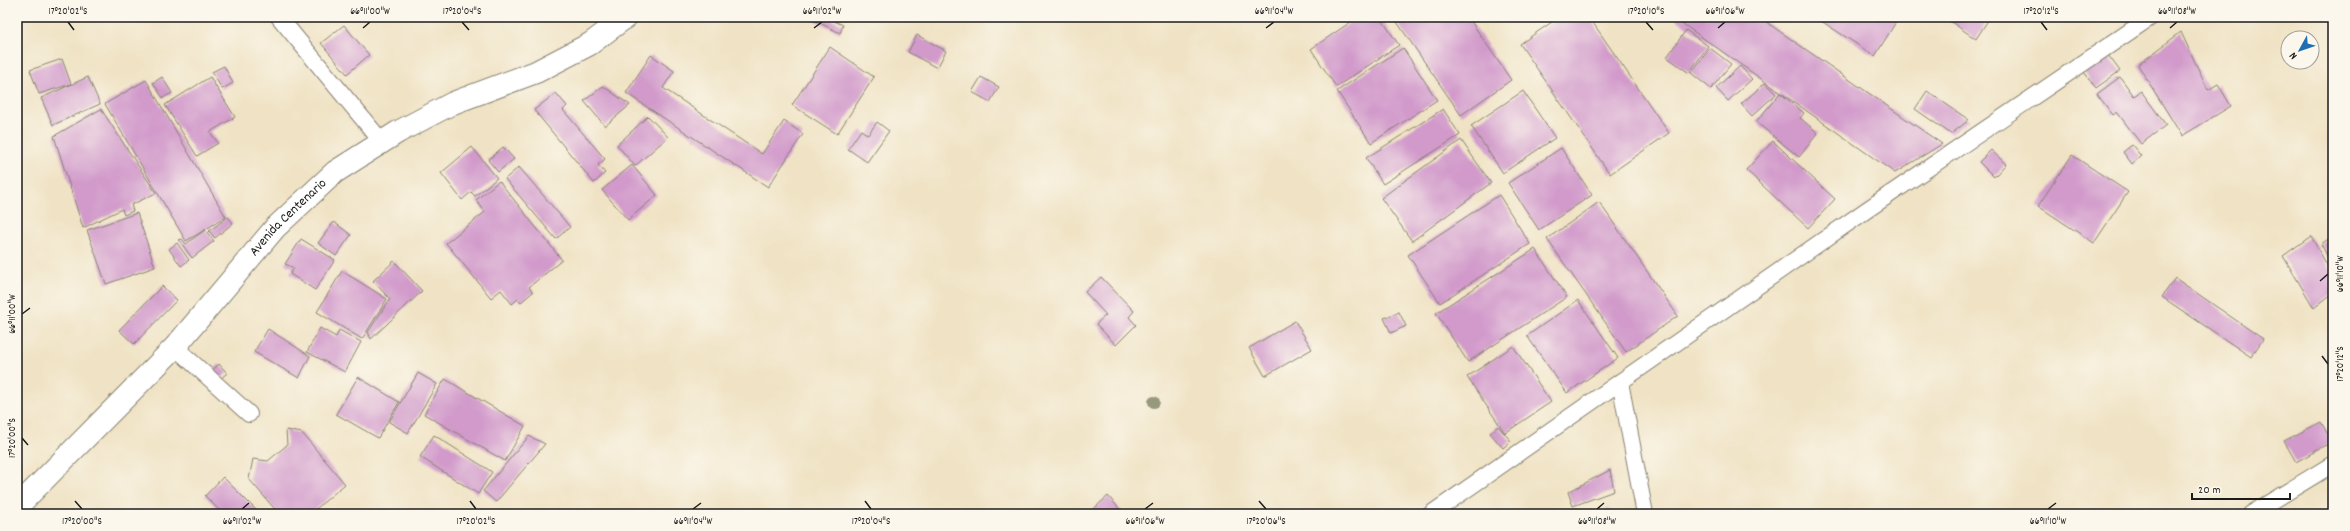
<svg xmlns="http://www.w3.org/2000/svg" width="2350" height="531" viewBox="0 0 2350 531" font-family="Dekko,sans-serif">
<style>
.building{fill:#d19acb}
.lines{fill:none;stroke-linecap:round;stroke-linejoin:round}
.service-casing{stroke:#868070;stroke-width:18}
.minor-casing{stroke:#868070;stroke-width:24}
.service{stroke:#fff;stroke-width:16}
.minor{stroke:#fff;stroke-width:22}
.tree{fill:#96997b}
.ticks{fill:none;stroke:#1c1c1c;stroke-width:1.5}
.labels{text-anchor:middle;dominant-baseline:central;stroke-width:3;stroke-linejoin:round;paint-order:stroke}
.street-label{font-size:14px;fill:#1c1c1c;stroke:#fbf7ec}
.neatline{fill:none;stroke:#1c1c1c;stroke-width:1.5}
.ticks-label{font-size:10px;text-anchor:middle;fill:#1c1c1c}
</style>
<rect width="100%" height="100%" fill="#fbf7ec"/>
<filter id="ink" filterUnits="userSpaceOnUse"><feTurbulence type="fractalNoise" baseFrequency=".025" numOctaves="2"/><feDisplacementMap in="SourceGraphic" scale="8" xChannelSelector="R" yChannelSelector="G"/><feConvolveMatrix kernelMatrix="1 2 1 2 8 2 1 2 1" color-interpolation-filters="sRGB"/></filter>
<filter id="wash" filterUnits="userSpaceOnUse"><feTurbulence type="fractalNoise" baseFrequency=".012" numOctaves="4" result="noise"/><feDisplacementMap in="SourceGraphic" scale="16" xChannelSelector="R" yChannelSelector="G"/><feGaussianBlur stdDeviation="0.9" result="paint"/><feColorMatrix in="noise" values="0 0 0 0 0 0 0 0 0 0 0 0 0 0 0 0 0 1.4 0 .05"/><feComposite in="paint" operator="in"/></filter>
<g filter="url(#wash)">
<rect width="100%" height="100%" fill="#f0e3c5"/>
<g id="blocks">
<g class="building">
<polygon points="808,17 826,17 843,25 840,33"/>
<polygon points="1358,17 1380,17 1399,45 1336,87 1311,49"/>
<polygon points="1404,17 1468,17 1511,80 1461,115 1397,22"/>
<polygon points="1559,17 1589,17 1669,133 1610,174 1520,44"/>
<polygon points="1673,17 1759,17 1942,144 1895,173"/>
<polygon points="1815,17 1899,17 1875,56"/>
<polygon points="1944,17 1990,17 1976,39"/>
<polygon points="344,25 369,55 347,74 321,43"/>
<polygon points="1686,30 1708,46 1689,73 1667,57"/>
<polygon points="2181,32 2208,90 2218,84 2231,106 2182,136 2138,65"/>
<polygon points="917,35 946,51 937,68 908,52"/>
<polygon points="830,47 874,77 837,134 792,105"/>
<polygon points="1403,48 1437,100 1371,143 1337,91"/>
<polygon points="1710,48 1731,64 1711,89 1691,73"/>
<polygon points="651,55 674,71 663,88 762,154 784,121 803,134 768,187 626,93"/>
<polygon points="2108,55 2120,71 2096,88 2084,72"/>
<polygon points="62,59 71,84 39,94 30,70"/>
<polygon points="224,66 233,83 222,89 212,72"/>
<polygon points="1740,66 1752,79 1728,101 1716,88"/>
<polygon points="88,77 100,104 53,125 41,98"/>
<polygon points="162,77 172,93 163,98 153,83"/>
<polygon points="210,77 235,117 210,132 218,143 197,156 165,105"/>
<polygon points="981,77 999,87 990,102 972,92"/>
<polygon points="2120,77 2134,96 2141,91 2166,125 2141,144 2117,112 2113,115 2097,94"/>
<polygon points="146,80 226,217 186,241 105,104"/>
<polygon points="1765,83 1776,94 1752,116 1741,104"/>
<polygon points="603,86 630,105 605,126 584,101"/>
<polygon points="1523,91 1555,138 1503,173 1471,126"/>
<polygon points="1927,91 1969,120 1951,134 1915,109"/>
<polygon points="556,93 567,106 563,110 605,159 598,165 605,173 594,183 534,110"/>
<polygon points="1780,93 1804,113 1800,118 1818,133 1799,157 1756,122"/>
<polygon points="101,109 156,193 131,205 133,211 124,215 122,209 83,228 54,136"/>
<polygon points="1443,109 1460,135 1383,184 1366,158"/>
<polygon points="648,116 668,137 635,166 617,145"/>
<polygon points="877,122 889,131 867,162 848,149 861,130 868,135"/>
<polygon points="1461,140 1491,183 1412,241 1381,198"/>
<polygon points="1773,141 1835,199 1808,228 1746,170"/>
<polygon points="2132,145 2141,156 2132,164 2123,152"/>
<polygon points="472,147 497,178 475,196 471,192 462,200 441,173"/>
<polygon points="503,147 514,159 498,172 488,160"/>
<polygon points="1561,148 1592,195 1539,230 1508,183"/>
<polygon points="1991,150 2006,164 1994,177 1979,162"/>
<polygon points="2072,155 2128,192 2094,243 2038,206"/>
<polygon points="632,165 657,195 628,220 602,190"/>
<polygon points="519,167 570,227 556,239 505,179"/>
<polygon points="499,181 562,260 529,287 533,292 521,302 518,299 512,304 501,290 491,298 446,243 485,212 476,200"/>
<polygon points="1499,195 1530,244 1440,303 1408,255"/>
<polygon points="1599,202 1678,316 1626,352 1547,239"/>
<polygon points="137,213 155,267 106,284 87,230"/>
<polygon points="228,217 233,223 215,238 209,231"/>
<polygon points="334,222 351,235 336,256 318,243"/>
<polygon points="205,230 214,241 192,258 179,240 182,239 186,244"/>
<polygon points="2311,236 2333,276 2333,293 2314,308 2283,256"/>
<polygon points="2333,236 2333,267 2321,244"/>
<polygon points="301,239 335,260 315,290 290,274 294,268 285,264"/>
<polygon points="177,243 189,260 181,266 169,249"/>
<polygon points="1535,249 1567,297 1468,362 1436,313"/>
<polygon points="394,261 422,291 371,339 368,332 390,299 373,281"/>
<polygon points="342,271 387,299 362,339 317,312"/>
<polygon points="1101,277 1134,311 1129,317 1136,325 1116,345 1096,324 1106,315 1085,292"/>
<polygon points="2175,278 2263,339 2251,357 2162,297"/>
<polygon points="162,286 177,300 134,344 119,330"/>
<polygon points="1578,300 1618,358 1567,393 1527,336"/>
<polygon points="1399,312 1406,326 1391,333 1384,318"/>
<polygon points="1295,321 1312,349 1265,376 1249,348"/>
<polygon points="320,328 336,337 339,330 361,342 345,372 307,352"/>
<polygon points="268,329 310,356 299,378 254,352"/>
<polygon points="1513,346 1551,402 1505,433 1467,377"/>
<polygon points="219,364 227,373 217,382 209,373"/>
<polygon points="418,373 437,384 408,433 389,422"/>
<polygon points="358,377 399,402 378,438 336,414"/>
<polygon points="445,379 525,426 505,461 424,414"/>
<polygon points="2321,422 2332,442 2296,462 2284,441"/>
<polygon points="1498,426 1511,441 1503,448 1490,433"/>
<polygon points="286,430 302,433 345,484 310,514 279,514 249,479 253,459 268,461 287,445"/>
<polygon points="434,435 492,472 478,494 420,457"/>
<polygon points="529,436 545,444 496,502 483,491"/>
<polygon points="1610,470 1614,491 1573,506 1568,492"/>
<polygon points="223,477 260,514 223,514 205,496"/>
<polygon points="1108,496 1124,514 1090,514 1089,513"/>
<polygon points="1609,508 1610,514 1599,514"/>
</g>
</g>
</g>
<g filter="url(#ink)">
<use href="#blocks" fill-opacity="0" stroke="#868070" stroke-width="1"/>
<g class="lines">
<defs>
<g id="service">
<polyline points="279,17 382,142"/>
<polyline points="175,347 249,414"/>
<polyline points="1620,382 1645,514"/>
<polyline points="1431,514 1868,209 2151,17"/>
<polyline points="2251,514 2333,464"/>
</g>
<g id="minor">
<path id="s1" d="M17,507L175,347L275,228L335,172L398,132L453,103L536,72L590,44L626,17"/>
</g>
</defs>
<use href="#service" class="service-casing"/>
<use href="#minor" class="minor-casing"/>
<use href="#service" class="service"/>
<use href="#minor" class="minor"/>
</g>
<circle class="tree" cx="1154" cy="402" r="6"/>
</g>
<path class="ticks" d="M68,22L74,30M462,22L469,30M1646,22L1653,30M2041,22L2047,30M363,28L370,22M814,28L822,22M1266,28L1274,22M1718,28L1725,22M2170,28L2177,22M2320,281L2328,274M22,314L30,308M2322,356L2328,364M22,438L28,445M75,501L82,509M470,501L476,509M865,501L871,509M1259,501L1266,509M242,509L249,503M693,509L701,503M1145,509L1153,503M1597,509L1604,503M2048,509L2056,503"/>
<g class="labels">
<g class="street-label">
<text stroke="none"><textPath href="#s1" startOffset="397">Avenida Centenario</textPath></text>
</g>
</g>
<rect width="2350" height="531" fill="none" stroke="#fbf7ec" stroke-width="44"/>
<g transform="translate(2300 50) rotate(230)"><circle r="19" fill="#fbf7ec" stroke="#a29f99"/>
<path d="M0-3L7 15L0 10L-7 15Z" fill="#1f6fb2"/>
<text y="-6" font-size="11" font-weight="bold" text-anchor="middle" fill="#1c1c1c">N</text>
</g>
<path d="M2192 493v6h98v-6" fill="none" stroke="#1c1c1c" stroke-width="2"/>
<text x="2198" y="493" font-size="12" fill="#1c1c1c" stroke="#fbf7ec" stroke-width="3" paint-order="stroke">20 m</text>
<rect x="22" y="22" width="2306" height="487" class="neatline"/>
<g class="ticks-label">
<text x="68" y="14">17°20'02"S</text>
<text x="370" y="14">66°11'00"W</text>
<text x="462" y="14">17°20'04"S</text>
<text x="822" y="14">66°11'02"W</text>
<text x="1274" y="14">66°11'04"W</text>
<text x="1646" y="14">17°20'10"S</text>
<text x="1725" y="14">66°11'06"W</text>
<text x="2041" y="14">17°20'12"S</text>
<text x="2177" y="14">66°11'08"W</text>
<text transform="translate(2339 274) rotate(-90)" y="4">66°11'10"W</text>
<text transform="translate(11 314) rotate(-90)" y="4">66°11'00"W</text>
<text transform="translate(2339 364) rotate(-90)" y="4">17°20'12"S</text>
<text transform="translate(11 438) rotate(-90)" y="4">17°20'00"S</text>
<text x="82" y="524">17°20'00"S</text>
<text x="242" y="524">66°11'02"W</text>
<text x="476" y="524">17°20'02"S</text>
<text x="693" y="524">66°11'04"W</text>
<text x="871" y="524">17°20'04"S</text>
<text x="1145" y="524">66°11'06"W</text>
<text x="1266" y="524">17°20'06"S</text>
<text x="1597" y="524">66°11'08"W</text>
<text x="2048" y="524">66°11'10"W</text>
</g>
</svg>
